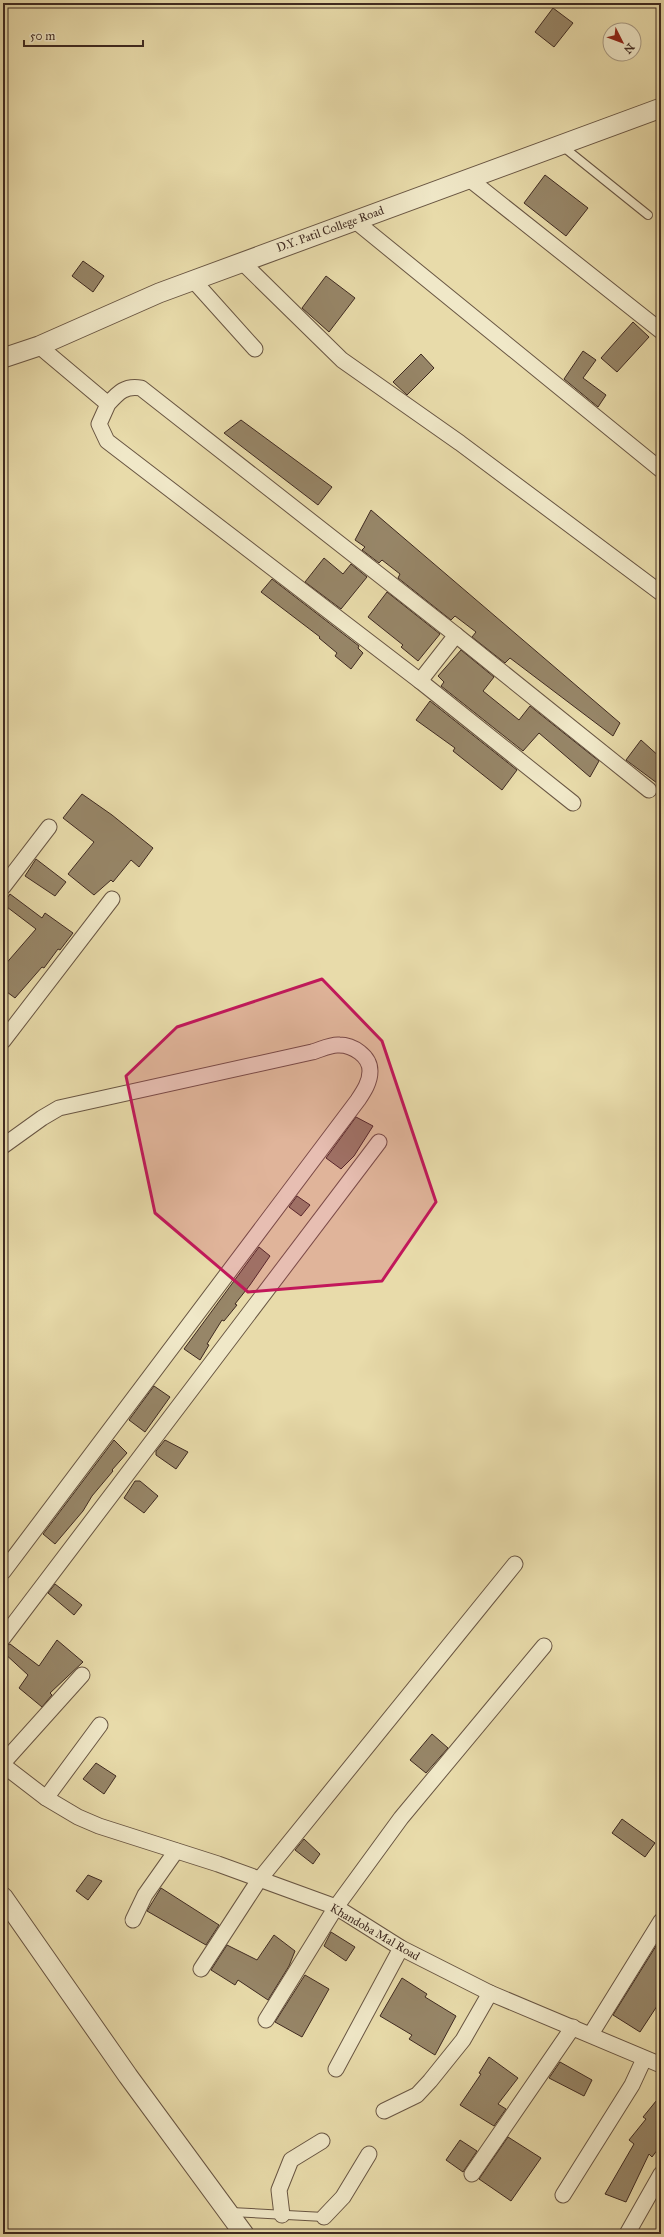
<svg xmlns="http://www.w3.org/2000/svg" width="664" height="2237" viewBox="0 0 664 2237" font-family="'IM FELL Great Primer',serif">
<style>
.building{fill:#978668;stroke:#3f2a21}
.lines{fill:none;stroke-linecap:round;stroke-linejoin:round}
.service-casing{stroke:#695643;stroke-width:10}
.minor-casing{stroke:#695643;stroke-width:17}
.tertiary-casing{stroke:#695643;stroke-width:21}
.service{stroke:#f0e8c8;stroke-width:8}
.minor{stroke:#f0e8c8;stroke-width:15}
.tertiary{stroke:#f0e8c8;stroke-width:19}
.marked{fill:#c2185b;fill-opacity:0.2;stroke:#c2185b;stroke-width:3;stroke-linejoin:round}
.labels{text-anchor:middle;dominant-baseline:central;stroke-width:3;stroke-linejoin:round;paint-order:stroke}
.street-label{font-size:12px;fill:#3f2a21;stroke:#f0e8c8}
</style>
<rect width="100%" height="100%" fill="#e8dbaa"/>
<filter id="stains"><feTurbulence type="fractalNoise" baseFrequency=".005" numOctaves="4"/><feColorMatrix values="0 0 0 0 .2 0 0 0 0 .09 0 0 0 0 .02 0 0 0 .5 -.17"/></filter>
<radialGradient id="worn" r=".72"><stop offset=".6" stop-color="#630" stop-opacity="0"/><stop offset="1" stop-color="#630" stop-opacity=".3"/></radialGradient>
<g class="building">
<polygon points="553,8 573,23 554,47 535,32"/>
<polygon points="545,175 588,208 566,236 524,203"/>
<polygon points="83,261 104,276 93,292 72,276"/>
<polygon points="326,276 355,298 329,332 302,308"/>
<polygon points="633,322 649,337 617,372 601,358"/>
<polygon points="583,351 596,360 583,378 606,395 598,407 564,379"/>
<polygon points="421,354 434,368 407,395 393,382"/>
<polygon points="241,420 332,487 318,505 224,433"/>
<polygon points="371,510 620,723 613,736 510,658 505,663 472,637 476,632 455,616 451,620 398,578 400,574 382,560 379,563 362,550 365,547 355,540"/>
<polygon points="324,558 343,574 351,564 367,577 341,609 305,582"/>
<polygon points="272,579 359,646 358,648 363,653 351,669 335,656 337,653 319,638 320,637 261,592"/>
<polygon points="387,592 440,634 418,661 401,647 403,645 368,617"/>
<polygon points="461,650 494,677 483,691 519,720 530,706 599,761 590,777 539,733 523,751 441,686 444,682 438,676"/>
<polygon points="430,701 517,770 502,790 453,751 455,748 416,720"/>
<polygon points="641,740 661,758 661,786 626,760"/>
<polygon points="82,794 112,815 153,848 139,867 131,860 113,882 111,880 94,895 68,874 94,842 63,818"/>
<polygon points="36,859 66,882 55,896 25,876"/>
<polygon points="10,894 42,918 45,913 73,933 60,950 58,949 44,968 42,967 15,998 3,989 3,967 36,929 3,904"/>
<polygon points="356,1117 373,1126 354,1156 341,1169 326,1158"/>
<polygon points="297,1196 310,1205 301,1216 289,1207"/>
<polygon points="259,1247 270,1256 250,1285 235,1304 237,1305 224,1321 222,1320 207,1344 209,1345 200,1360 184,1349"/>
<polygon points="154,1386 170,1397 145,1432 129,1420"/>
<polygon points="114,1440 127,1453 112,1470 113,1471 92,1496 83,1511 55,1544 43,1534"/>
<polygon points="165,1440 188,1452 176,1469 156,1455 156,1451"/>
<polygon points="135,1481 140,1481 158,1496 144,1513 124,1498"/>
<polygon points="55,1584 82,1605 74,1615 48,1593"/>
<polygon points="57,1640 83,1662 50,1693 52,1695 42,1707 19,1688 28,1675 3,1652 3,1647 10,1644 39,1666"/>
<polygon points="432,1734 448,1748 426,1773 410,1760"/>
<polygon points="96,1763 116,1776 104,1794 83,1779"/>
<polygon points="622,1819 655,1843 645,1857 612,1833"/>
<polygon points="304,1839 320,1854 313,1864 295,1850"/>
<polygon points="88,1875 102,1881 88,1900 76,1891"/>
<polygon points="161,1888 219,1925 206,1945 147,1911"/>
<polygon points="331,1932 355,1947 346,1961 324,1946"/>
<polygon points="274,1935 295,1951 289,1966 268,2000 238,1980 235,1985 211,1970 227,1945 257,1960"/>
<polygon points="661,1938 661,2000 640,2032 613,2015"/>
<polygon points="305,1975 329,1989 302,2037 275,2022"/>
<polygon points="402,1978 427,1994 425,1997 456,2016 435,2055 409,2039 412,2035 380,2016"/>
<polygon points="489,2057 518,2078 498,2104 506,2109 494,2126 460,2105 481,2074 479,2073"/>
<polygon points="560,2062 592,2080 584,2096 549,2078"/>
<polygon points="661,2095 661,2145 652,2157 649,2154 626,2202 605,2194 634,2144 629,2140 646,2119 643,2117"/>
<polygon points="508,2137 541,2158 511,2201 479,2179"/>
<polygon points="460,2140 477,2151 463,2172 446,2160"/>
</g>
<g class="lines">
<defs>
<g id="service">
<polyline points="561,145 648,215"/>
<polyline points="231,2212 324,2217"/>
</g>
<g id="minor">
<polyline points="468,178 661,331"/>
<polyline points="354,220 661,470"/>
<polyline points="242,262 342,360 460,443 661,593"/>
<polyline points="193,280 255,349"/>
<path d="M39,346L108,404L99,424L107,441L420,681L456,635L141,388C125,385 118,393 108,404"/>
<polyline points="456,635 649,790"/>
<polyline points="420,681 573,803"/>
<polyline points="3,887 49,827"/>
<polyline points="3,1041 112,899"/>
<path d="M3,1146L42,1118L59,1108L312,1052C320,1050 331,1044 339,1045C353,1045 370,1056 370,1071C370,1082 364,1091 358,1100L3,1572"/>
<polyline points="3,1638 379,1142"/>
<polyline points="3,1763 82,1675"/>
<polyline points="3,1765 46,1798 78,1817 99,1826 218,1864 336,1907 401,1948 490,1993 661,2065"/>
<polyline points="46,1798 100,1725"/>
<polyline points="133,1920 145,1895 176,1851"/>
<polyline points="201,1969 259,1880 515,1564"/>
<polyline points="266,2020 336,1907 401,1818 544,1646"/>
<polyline points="591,2034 661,1921"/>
<polyline points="336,2069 401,1948"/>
<polyline points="384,2111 417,2095 430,2081 463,2040 490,1993"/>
<polyline points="472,2174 573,2027"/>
<polyline points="563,2195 632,2085 644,2059"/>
<polyline points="282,2215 279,2190 291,2160 322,2141"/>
<polyline points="324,2217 343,2197 369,2154"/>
<polyline points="627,2234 661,2174"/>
</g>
<g id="tertiary">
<polyline points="3,358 39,346 159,293 661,108"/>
<polyline points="3,1897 128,2076 244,2234"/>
</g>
</defs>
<use href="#service" class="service-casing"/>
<use href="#minor" class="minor-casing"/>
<use href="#tertiary" class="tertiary-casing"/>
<use href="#service" class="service"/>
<use href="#minor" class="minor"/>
<use href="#tertiary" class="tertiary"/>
</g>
<path class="marked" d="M322,979L382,1041L436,1202L382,1281L248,1292L155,1213L126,1076L177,1027Z"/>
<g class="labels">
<g class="street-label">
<text transform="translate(330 229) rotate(-20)">D.Y. Patil College Road</text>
<text transform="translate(375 1932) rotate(30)">Khandoba Mal Road</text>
</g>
</g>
<rect width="664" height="2237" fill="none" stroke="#e8dbaa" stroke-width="16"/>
<rect x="4" y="4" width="656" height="2229" fill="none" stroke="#3f2a21" stroke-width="2"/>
<rect x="8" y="8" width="648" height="2221" fill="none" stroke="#3f2a21"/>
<g transform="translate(622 42) rotate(132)"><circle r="19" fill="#f0e8c8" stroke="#a99c85"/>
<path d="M0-3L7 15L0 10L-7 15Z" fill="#8f2418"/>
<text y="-6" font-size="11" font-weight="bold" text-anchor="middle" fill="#3f2a21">N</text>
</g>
<path d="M24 40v6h119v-6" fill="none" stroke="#3f2a21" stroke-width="2"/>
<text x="30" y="40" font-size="12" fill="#3f2a21" stroke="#f0e8c8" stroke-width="3" paint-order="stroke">50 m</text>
<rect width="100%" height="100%" filter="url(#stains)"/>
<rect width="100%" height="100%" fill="url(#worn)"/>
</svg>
